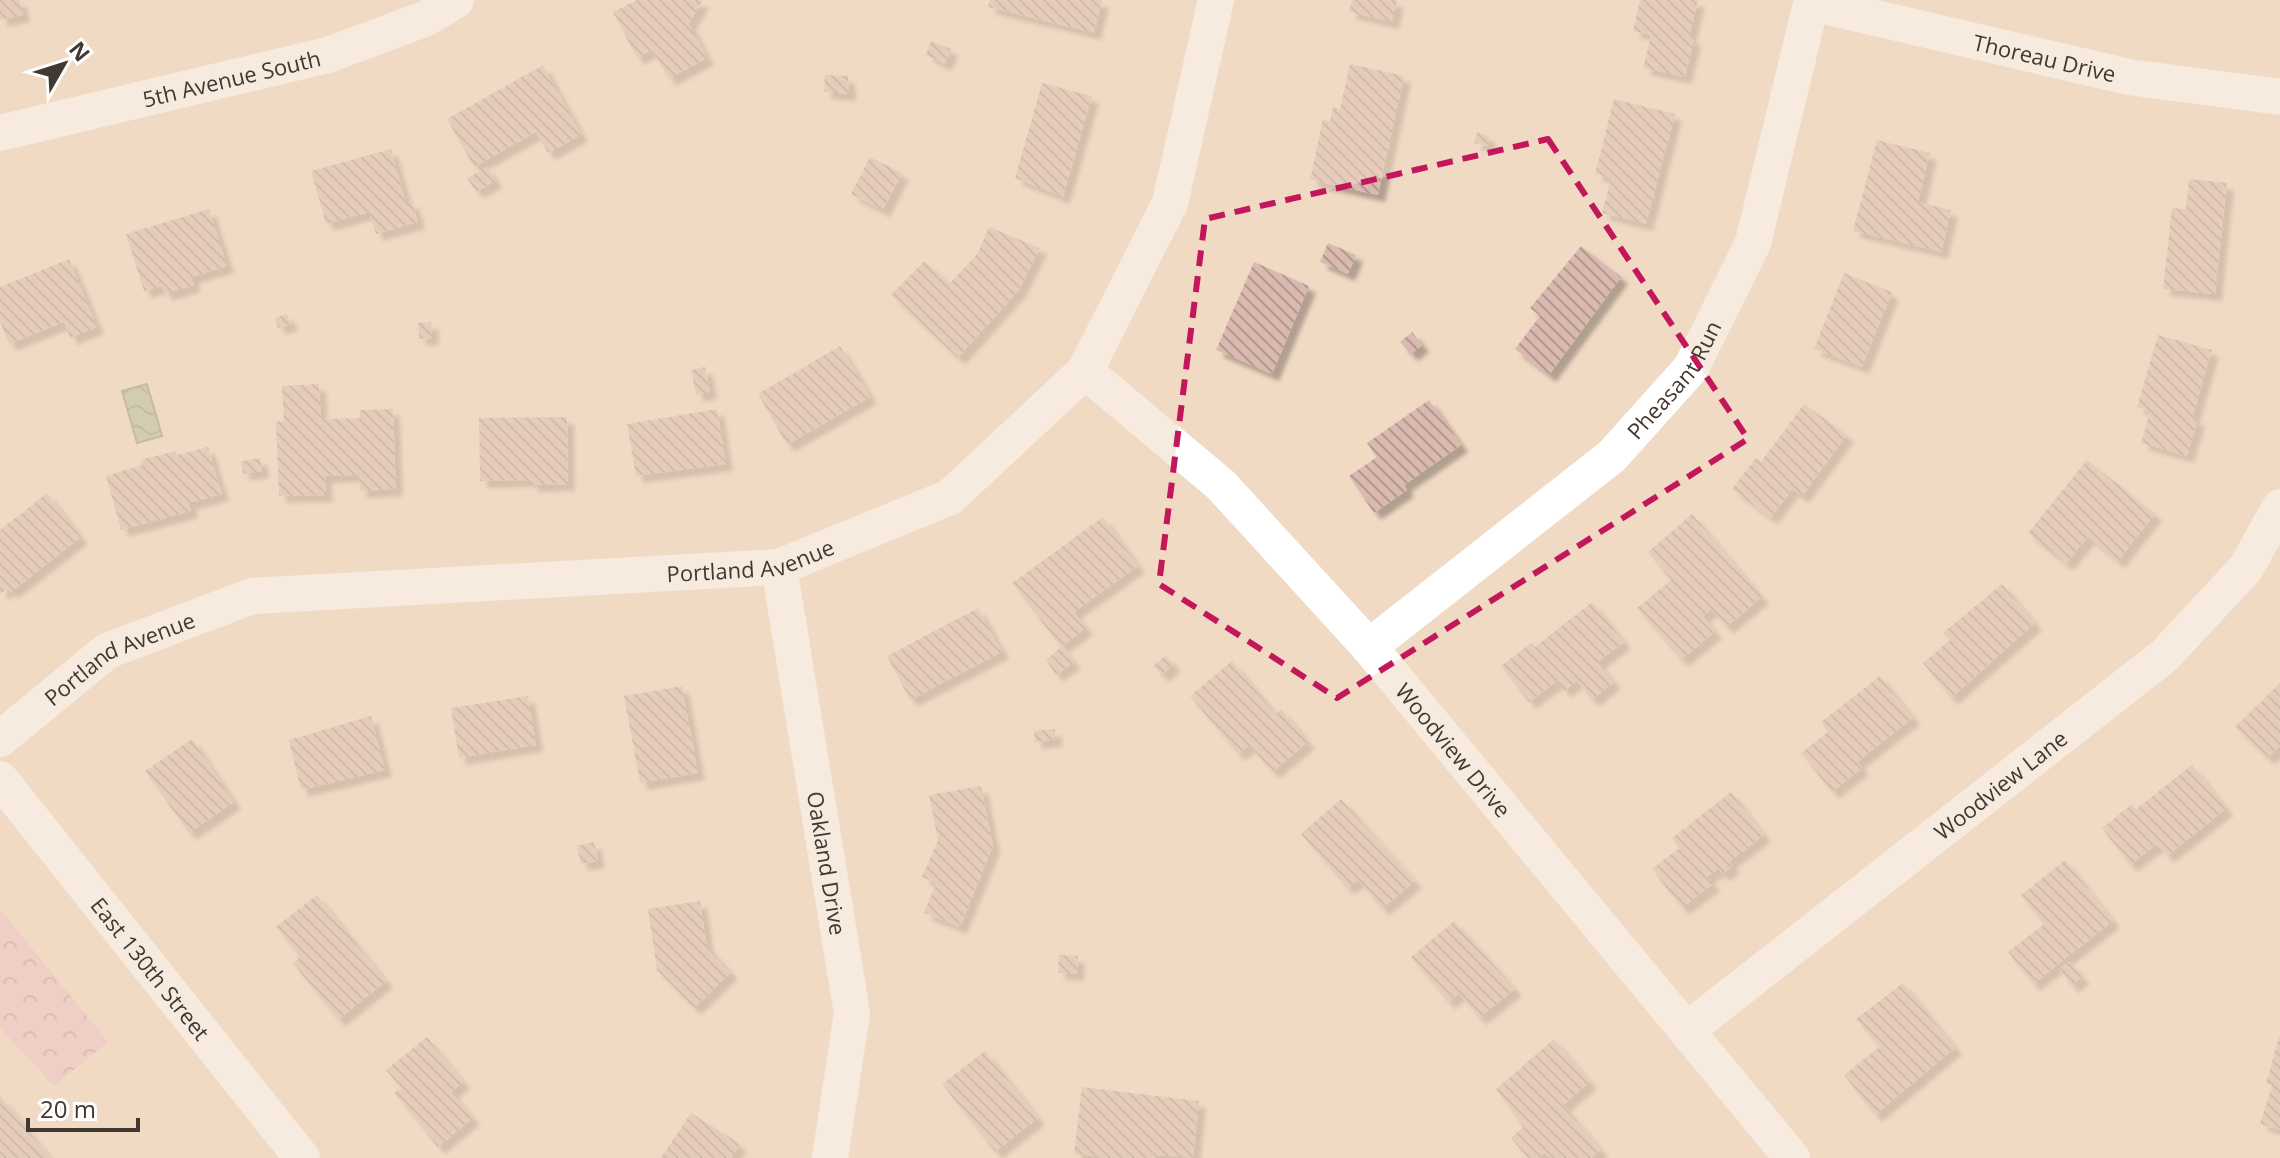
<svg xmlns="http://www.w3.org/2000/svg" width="2280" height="1158" viewBox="0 0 2280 1158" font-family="'Open Sans',sans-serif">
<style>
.forest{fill:url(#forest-crowns)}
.water{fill:url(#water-waves);stroke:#8e9478;stroke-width:2}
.building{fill:url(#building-back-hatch);filter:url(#shadow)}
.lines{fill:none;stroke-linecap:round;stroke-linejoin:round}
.minor{stroke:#fff;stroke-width:36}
.marked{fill:none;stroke:#c2185b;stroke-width:6;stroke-dasharray:16 10;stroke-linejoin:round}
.labels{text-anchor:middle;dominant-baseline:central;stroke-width:6;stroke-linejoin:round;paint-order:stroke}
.street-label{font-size:22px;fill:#413830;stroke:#fff}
</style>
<defs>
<pattern id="forest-crowns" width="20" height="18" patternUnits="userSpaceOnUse" patternTransform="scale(2)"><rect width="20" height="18" fill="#ebbec5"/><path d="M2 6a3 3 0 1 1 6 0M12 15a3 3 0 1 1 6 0" fill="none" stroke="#c09ba0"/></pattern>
<pattern id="water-waves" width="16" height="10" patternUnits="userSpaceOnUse" patternTransform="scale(2)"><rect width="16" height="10" fill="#afbc97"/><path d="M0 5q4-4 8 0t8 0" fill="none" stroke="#909a7c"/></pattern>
<pattern id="building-back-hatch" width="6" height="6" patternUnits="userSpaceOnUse" patternTransform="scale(2)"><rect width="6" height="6" fill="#dabab0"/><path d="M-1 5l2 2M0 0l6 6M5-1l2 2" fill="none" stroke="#b29890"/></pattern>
<filter id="shadow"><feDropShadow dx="7" dy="7" stdDeviation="2" flood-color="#0004"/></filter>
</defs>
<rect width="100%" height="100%" fill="#f1dac4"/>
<polygon class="forest" points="0,909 108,1042 54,1086 0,1028"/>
<polygon class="water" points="147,384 162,436 137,443 122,391"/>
<g class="building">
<polygon points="0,0 20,0 23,15 0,20"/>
<polygon points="637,0 703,0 689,23 707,58 669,79 652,50 637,58 613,12"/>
<polygon points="990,0 1102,0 1094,33 988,7"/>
<polygon points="1352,0 1397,0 1392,22 1349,12"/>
<polygon points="1640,0 1698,0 1689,37 1694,39 1685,77 1643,68 1651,35 1633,31"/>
<polygon points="931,41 951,49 945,64 926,55"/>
<polygon points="1350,64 1404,76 1378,195 1310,180 1323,119 1330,122 1333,107 1340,109"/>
<polygon points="543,65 581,135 548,153 536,132 474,167 447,119"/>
<polygon points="825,75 848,76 849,94 824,92"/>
<polygon points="1042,83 1092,96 1063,197 1015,178"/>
<polygon points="1614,99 1675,114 1646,224 1602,213 1611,178 1595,174"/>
<polygon points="1477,132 1489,136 1487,146 1474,143"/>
<polygon points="1877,140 1930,153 1918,202 1951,210 1941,252 1853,231"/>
<polygon points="391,149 406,203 412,201 418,222 376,234 369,212 326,224 311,171"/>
<polygon points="870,157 902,173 883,210 851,194"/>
<polygon points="487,167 495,181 476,192 467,178"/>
<polygon points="2189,179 2227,183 2215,294 2163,289 2172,208 2186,209"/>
<polygon points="209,209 227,266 191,277 194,285 165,294 162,286 144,291 126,234"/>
<polygon points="989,227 1040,248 1019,290 958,358 891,295 924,261 950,283 978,253"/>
<polygon points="1328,243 1356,255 1348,274 1320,262"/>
<polygon points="1581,246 1621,277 1549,375 1515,349 1540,316 1530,308"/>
<polygon points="69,259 97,327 70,338 64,322 9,344 0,322 0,287"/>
<polygon points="1254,262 1309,286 1272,374 1216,350"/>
<polygon points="1844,273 1892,292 1862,367 1814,349"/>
<polygon points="287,314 291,324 278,328 275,318"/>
<polygon points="431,322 432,338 419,339 418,323"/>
<polygon points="1412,332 1422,345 1411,354 1400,342"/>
<polygon points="2158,335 2212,350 2192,418 2198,419 2187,456 2141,443 2150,411 2137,407"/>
<polygon points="840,346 870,397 787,445 758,394"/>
<polygon points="705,367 710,392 696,395 691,370"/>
<polygon points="319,384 321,419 360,418 360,410 393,409 396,489 360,491 359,475 325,476 326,495 279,496 276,422 284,421 282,386"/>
<polygon points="1429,400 1461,445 1404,485 1407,490 1374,513 1349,476 1377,457 1367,443"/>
<polygon points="1804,404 1847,435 1802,496 1792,489 1771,518 1732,489 1756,458 1761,462"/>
<polygon points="717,409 726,464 636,476 627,424"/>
<polygon points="567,417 568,484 531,485 531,480 480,481 479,418"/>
<polygon points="208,447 222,494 189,503 191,511 121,530 106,476 142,465 140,460 175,451 177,455"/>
<polygon points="260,458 262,471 243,474 241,461"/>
<polygon points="2087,460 2155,514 2118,561 2088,537 2066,564 2028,533"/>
<polygon points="47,493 81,537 11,592 8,588 0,594 0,530"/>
<polygon points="1692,514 1762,597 1726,627 1711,609 1703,616 1715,632 1681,660 1637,608 1671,580 1648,552"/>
<polygon points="1103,517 1138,566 1074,612 1086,628 1061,647 1012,583"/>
<polygon points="2002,584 2035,623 1951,698 1923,663 1950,640 1943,633"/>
<polygon points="1592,602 1624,642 1598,662 1614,682 1592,700 1577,681 1564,691 1557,681 1529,702 1501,666 1531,643 1535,647"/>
<polygon points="978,608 1002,652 910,700 887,656"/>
<polygon points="1061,647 1074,662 1056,675 1046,660"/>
<polygon points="1166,655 1173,665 1162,675 1153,666"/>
<polygon points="1232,661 1276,714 1281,709 1308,742 1272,772 1250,745 1238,754 1190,696"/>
<polygon points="1880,676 1913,718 1857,762 1862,768 1832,792 1801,753 1828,732 1821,722"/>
<polygon points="2280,683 2280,746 2268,758 2235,727"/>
<polygon points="682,686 698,773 640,783 624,696"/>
<polygon points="528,696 536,745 459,758 451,708"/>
<polygon points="371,716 385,770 301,790 289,740"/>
<polygon points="1055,729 1055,740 1035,742 1034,731"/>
<polygon points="192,739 234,802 189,833 145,771"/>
<polygon points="2192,765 2226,809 2167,856 2157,844 2130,865 2102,828 2132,804 2136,809"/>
<polygon points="981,786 993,846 960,927 924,913 936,883 922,877 938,840 929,795"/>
<polygon points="1731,792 1764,835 1729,862 1733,866 1723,874 1718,869 1707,877 1713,884 1682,908 1652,869 1679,848 1672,838"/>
<polygon points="1341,799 1415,881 1382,909 1358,880 1347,888 1301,834"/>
<polygon points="594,842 598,861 581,864 577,846"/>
<polygon points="2065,860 2113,921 2033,984 2008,952 2044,924 2021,895"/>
<polygon points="317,895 386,981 338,1020 293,963 300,957 276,927"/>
<polygon points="700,901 707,947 731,972 694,1008 657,970 648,909"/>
<polygon points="1454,921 1515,989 1479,1018 1459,993 1448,1002 1411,957"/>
<polygon points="1059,955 1078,956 1077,974 1058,973"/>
<polygon points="2069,961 2082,977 2072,986 2059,969"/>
<polygon points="1903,983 1955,1048 1875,1115 1844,1075 1879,1047 1856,1019"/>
<polygon points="427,1037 463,1082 451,1092 473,1118 438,1147 394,1093 401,1088 386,1070"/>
<polygon points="2279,1037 2280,1037 2280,1130 2260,1124 2272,1085 2266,1084"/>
<polygon points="1554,1039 1590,1082 1563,1105 1601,1150 1591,1158 1550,1158 1545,1153 1539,1158 1528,1158 1511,1138 1523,1127 1496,1089"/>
<polygon points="985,1051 1038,1118 995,1152 942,1084"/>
<polygon points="1082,1087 1199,1101 1193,1158 1156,1155 1156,1158 1108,1158 1074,1154"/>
<polygon points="0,1096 50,1158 0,1158"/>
<polygon points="691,1113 740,1144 731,1158 661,1158"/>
</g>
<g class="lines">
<g class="minor">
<path id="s1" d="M1811,3L2129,77L2280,97"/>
<path id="s2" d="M0,133L328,55L427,18L456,0"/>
<path id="s3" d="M1085,371L1221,485L1369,647L1792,1158"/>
<path id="s4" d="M779,567L852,1013L830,1158"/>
<path id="s5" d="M1369,647L1612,456L1691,368L1753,243L1812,0"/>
<path id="s6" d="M0,739L107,651L252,596L779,567L950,497L1085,371L1170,203L1216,0"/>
<path id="s7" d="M0,779L302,1158"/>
<path id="s8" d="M1687,1030L2164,656L2246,568L2280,507"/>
</g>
</g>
<path d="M0 0H2280V1158H0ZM1548,139L1748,439L1337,698L1159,584L1205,219Z" fill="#f1dac4" fill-opacity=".55" fill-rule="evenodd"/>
<path class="marked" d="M1548,139L1748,439L1337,698L1159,584L1205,219Z"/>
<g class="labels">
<g class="street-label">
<text stroke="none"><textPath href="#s1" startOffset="240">Thoreau Drive</textPath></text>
<text stroke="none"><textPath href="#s2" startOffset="238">5th Avenue South</textPath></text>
<text stroke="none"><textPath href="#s5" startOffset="408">Pheasant Run</textPath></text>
<text stroke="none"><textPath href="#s6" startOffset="794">Portland Avenue</textPath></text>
<text stroke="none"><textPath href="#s6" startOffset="146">Portland Avenue</textPath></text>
<text stroke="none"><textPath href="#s3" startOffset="530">Woodview Drive</textPath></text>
<text stroke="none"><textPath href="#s8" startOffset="398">Woodview Lane</textPath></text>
<text stroke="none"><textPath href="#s4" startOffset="300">Oakland Drive</textPath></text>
<text stroke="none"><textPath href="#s7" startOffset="242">East 130th Street</textPath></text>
</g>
</g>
<g transform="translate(64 64) rotate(51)" stroke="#ffffff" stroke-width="6" paint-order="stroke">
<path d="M0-6L14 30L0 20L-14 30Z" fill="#413830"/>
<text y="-12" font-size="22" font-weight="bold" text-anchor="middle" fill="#413830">N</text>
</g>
<path d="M28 1118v12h110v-12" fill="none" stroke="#413830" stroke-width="4"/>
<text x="40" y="1118" font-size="24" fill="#413830" stroke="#ffffff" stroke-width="6" paint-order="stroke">20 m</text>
</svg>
